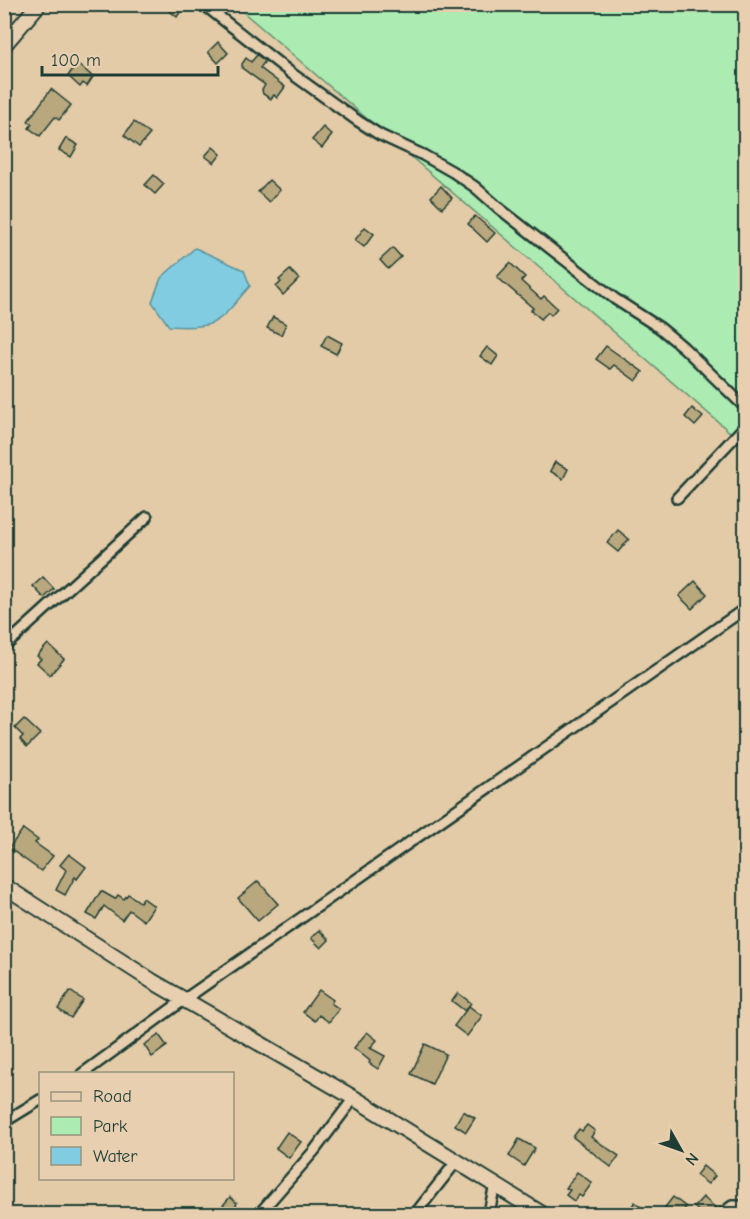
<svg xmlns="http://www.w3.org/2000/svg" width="750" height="1219" viewBox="0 0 750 1219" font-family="'Comic Neue',sans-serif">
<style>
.green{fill:#acebb2;stroke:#669473;stroke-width:1.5}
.water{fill:#82cce2;stroke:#5a939c;stroke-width:1.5}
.building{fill:#b9a87d;stroke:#1f3d34;stroke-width:1.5}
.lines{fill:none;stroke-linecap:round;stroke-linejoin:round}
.street-casing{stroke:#1f3d34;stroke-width:14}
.secondary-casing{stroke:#1f3d34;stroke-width:18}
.street{stroke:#e7cfaf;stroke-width:9}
.secondary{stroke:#e7cfaf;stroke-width:14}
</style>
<rect width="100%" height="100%" fill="#e3cba7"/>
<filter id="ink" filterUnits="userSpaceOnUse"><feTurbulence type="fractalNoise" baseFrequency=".0167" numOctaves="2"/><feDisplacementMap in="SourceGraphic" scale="12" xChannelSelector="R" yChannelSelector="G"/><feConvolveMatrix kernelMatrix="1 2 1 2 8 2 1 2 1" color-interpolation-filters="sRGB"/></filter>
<g filter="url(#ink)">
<polygon class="green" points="235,5 745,5 745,445"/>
<path class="water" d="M195,248L244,270L250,286C219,321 219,330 169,326L152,302L161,278Z"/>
<g class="building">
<polygon points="161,4 178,4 183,8 177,17"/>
<polygon points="218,42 228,53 218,63 208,52"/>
<polygon points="257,55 265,61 260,68 285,87 277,98 274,95 271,99 263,94 262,90 265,85 242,68 242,64 246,58 251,62"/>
<polygon points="77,63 93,77 87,86 83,83 80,87 68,76"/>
<polygon points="51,89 71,105 59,120 55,117 40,136 29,128 32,124 28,121"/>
<polygon points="134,122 150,134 139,147 124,135"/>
<polygon points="323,127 332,135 322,148 312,140"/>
<polygon points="66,138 78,145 71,157 59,150"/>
<polygon points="213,147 221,154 214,163 205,156"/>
<polygon points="154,175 164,184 155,194 145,185"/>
<polygon points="269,180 280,190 269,202 258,192"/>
<polygon points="441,186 452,198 442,208 431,197"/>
<polygon points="475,216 495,233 487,242 468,224"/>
<polygon points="365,227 374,234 364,247 355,240"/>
<polygon points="393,248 401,257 388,269 380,260"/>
<polygon points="510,263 525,277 521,281 541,299 544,296 557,308 551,315 548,312 541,319 531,310 533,308 497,277"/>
<polygon points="290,270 299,279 283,295 276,287 281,282 279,280"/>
<polygon points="273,317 286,324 281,335 267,328"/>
<polygon points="327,335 342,343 336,354 321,346"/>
<polygon points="606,346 643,372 636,381 614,365 610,369 596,359"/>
<polygon points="487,347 498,356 492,365 480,356"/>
<polygon points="692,408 703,417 695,426 685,417"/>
<polygon points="555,462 568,469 563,479 550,471"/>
<polygon points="618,530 629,539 618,552 607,543"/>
<polygon points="43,577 54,589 44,598 33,586"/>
<polygon points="695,581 707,594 692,609 679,596"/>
<polygon points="48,644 64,659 50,675 37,663 41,659 37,656"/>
<polygon points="24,719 40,734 27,747 20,739 23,736 15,728"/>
<polygon points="23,829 38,840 35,843 53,856 41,871 9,848"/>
<polygon points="69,854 86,867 77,879 75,877 65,895 56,890 66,870 60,865"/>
<polygon points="258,881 278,904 258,921 238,898"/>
<polygon points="101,891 115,899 118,895 124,899 128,894 140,902 143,898 154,906 144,921 129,910 122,920 104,906 96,919 87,914"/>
<polygon points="319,930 329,940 321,948 311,938"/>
<polygon points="319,990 333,1000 331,1003 339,1009 329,1022 319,1015 315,1021 303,1012"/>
<polygon points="70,991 83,1000 71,1018 58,1009"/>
<polygon points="458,993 471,1003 465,1011 452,1001"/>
<polygon points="469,1006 482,1016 467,1036 454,1026"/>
<polygon points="367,1032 377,1040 370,1048 385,1056 378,1069 369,1063 370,1061 354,1048"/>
<polygon points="159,1035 167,1046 152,1057 144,1045"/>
<polygon points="425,1044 446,1054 432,1084 411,1074"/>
<polygon points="463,1111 475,1118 466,1132 455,1125"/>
<polygon points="587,1125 595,1131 591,1137 619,1156 611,1167 573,1137 579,1129 582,1131"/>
<polygon points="287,1132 301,1142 289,1158 276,1148"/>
<polygon points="519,1139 535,1148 524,1166 509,1156"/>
<polygon points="703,1166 715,1176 708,1184 696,1175"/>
<polygon points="577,1172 592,1183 582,1197 579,1195 574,1201 566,1195 570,1190 566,1188"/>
<polygon points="230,1197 237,1203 236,1205 247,1215 225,1215 219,1210"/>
<polygon points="673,1197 686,1207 681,1215 659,1215"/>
<polygon points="703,1197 716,1208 710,1215 703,1215 694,1207"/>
<polygon points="635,1202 650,1215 625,1215"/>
</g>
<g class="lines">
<defs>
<g id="street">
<polyline points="203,4 291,73 358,121 380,135 423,155 453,172 475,187 500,209 615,299 660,328 683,347 746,408"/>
<polyline points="677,498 746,425"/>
<polyline points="4,647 147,517"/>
<polyline points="82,1074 185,999 746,608"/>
<polyline points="4,1122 40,1100"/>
<polyline points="259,1214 314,1151 354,1098"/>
<polyline points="415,1214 456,1162"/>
<polyline points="491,1214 490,1208 495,1184"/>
<polyline points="722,1214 732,1206 746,1206"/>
</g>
<g id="secondary">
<polyline points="4,45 39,4"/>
<polyline points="4,886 152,981 354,1098 542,1214"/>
</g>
</defs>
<use href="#street" class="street-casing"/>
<use href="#secondary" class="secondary-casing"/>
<use href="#street" class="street"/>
<use href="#secondary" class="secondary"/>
</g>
</g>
<rect width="750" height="1219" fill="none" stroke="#e7cfaf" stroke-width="24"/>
<rect x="12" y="12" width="726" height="1195" fill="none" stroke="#1f3d34" stroke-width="2" filter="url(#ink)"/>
<rect x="39" y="1072" width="195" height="108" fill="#e7cfaf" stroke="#97957e" stroke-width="1.5"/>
<rect x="51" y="1092" width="30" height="9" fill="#e7cfaf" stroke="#97957e" stroke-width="1.5"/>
<text x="93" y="1102" font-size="18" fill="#1f3d34">Road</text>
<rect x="51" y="1117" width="30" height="18" fill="#acebb2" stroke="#97957e" stroke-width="1.5"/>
<text x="93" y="1132" font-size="18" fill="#1f3d34">Park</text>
<rect x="51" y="1147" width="30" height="18" fill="#82cce2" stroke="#97957e" stroke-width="1.5"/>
<text x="93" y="1162" font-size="18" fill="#1f3d34">Water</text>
<g transform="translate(681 1150) rotate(130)" stroke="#e7cfaf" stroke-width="4.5" paint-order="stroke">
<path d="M0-4.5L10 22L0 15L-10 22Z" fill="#1f3d34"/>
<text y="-9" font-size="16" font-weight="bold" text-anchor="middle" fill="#1f3d34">N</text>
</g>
<path d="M42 66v9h176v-9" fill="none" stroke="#1f3d34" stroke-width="3"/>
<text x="51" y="66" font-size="18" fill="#1f3d34" stroke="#e7cfaf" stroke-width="4.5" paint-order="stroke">100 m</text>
</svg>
